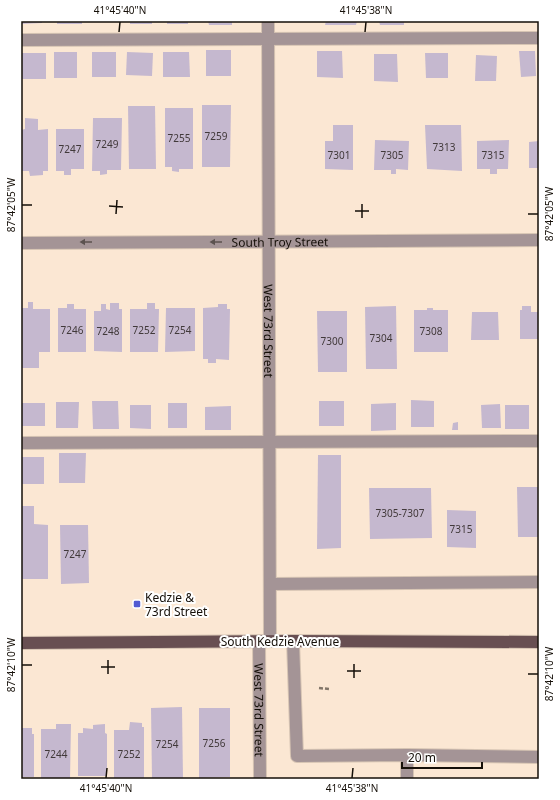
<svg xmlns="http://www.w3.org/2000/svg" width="560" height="800" viewBox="0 0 560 800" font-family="'Noto Sans',sans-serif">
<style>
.building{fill:#c5b8cf}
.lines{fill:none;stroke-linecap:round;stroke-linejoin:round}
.minor-casing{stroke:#d6c4b3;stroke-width:14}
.major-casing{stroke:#d6c4b3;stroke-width:14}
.path{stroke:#827669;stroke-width:2.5;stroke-dasharray:4 2;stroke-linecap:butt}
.minor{stroke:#a49496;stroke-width:12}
.major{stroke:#684f52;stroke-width:12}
.oneway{fill:#5c524f}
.ticks{fill:none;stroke:#150f08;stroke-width:1.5}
.poi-dot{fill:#525bd2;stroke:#fff;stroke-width:1.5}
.labels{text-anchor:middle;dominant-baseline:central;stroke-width:4;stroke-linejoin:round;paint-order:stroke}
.number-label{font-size:10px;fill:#41393a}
.street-label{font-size:12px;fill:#150f08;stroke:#fff}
.poi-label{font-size:12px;fill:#150f08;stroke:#fff;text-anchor:start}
.neatline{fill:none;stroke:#150f08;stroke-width:1.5}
.ticks-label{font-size:10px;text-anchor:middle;fill:#150f08}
</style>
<rect width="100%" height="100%" fill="#fbe7d3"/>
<g class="building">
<polygon points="21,21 42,21 42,23 21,24"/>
<rect x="57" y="21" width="25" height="3"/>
<rect x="130" y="21" width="22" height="3"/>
<rect x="167" y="21" width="21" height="3"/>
<polygon points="208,21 232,21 232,25 209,25"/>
<polygon points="326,21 357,21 356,25 325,25"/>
<polygon points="379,21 404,21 404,25 380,25"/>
<rect x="206" y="50" width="25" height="26"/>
<polygon points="317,51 342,51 343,78 317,77"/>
<polygon points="519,51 535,51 536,76 521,77"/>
<rect x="54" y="52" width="23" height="26"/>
<rect x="92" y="52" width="24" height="25"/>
<polygon points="127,52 153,53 152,76 126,75"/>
<polygon points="163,52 189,52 190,77 163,77"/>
<rect x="21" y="53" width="25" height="26"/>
<polygon points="425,53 448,53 448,78 426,78"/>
<polygon points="374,54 397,54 398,82 374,81"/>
<polygon points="476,55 497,56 496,81 475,81"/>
<polygon points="202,105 231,105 230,167 202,167"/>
<polygon points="128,106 155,106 156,169 129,169"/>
<polygon points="165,108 193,108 193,169 179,169 179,172 172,171 172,167 165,167"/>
<polygon points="25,118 38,119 38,130 48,129 48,171 43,171 43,175 30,176 29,171 21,171 21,130 25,129"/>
<polygon points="93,118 122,118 121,170 107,170 107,174 100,175 100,171 92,171"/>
<polygon points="333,125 353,125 353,170 325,169 325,141 333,141"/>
<polygon points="425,125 461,125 462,171 427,169"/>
<polygon points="56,129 84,129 84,169 71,169 71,175 64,175 64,171 56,171"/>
<polygon points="375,140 409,141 408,170 396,169 396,174 391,174 391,170 374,170"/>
<polygon points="509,140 508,169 497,169 497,174 490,174 490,169 477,169 477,141"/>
<polygon points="539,141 539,168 529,168 529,142"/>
<polygon points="28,302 33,302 33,309 50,309 50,352 39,352 39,368 21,368 21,308 28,308"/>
<polygon points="110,303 119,303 119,309 122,309 122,352 94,351 94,311 101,311 101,304 106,304 106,309 110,310"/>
<polygon points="147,303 155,303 155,309 159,309 158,352 130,352 130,309 147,309"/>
<polygon points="67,304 74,304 74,309 86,309 86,352 58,352 58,308 67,308"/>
<polygon points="218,304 227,304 227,309 230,309 229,360 216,359 216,363 208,363 208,359 203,359 203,308 218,307"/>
<polygon points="396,306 397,369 366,369 365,307"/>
<polygon points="522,306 531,306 531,312 539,312 539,339 520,339 520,310 522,310"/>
<polygon points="166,308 195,308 195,351 165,352"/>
<polygon points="427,308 433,308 433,310 448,310 448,352 414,352 414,310 427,310"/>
<polygon points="317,311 347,311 347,372 318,372"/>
<polygon points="472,312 498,312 499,340 471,340"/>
<polygon points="411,400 434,401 434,427 411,427"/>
<polygon points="92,401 118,401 119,429 93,429"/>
<rect x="319" y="401" width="25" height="25"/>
<polygon points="56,402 79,402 78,428 56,428"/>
<rect x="21" y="403" width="24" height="23"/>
<rect x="168" y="403" width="19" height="25"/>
<polygon points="396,403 396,430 371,431 371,404"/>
<polygon points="500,404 501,428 482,428 481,405"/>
<polygon points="130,405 151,405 151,429 130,428"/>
<rect x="505" y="405" width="24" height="24"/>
<polygon points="231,406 231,430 205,430 205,407"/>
<polygon points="458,422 458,430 452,430 453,423"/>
<polygon points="59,453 86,453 85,483 59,483"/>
<polygon points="318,455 341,455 341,548 317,549"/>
<rect x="21" y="457" width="23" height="27"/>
<polygon points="517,487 539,487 539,537 518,537"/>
<polygon points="369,488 431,488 432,538 370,539"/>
<polygon points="21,506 34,506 34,524 48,525 48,579 21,579"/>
<polygon points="447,510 476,511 476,548 447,547"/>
<polygon points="60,525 88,525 89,583 61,584"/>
<polygon points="182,707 183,779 152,779 151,708"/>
<polygon points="199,708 230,708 230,777 199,778"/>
<polygon points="130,722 142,723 142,727 144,727 144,779 114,779 114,730 129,730"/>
<polygon points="56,724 71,724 70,779 41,779 41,729 56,729"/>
<polygon points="105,724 105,733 107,734 107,776 78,776 78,733 83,733 83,728 93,729 93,725"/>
<polygon points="21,728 32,728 32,734 34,734 34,777 21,777"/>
</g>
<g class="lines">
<defs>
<g id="minor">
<path id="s1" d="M268,21L270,641"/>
<polyline points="21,40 539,38"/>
<path id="s2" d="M21,243L539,240"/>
<polyline points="21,443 539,441"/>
<polyline points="271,584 539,582"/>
<path id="s3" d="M259,641L260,779"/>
<polyline points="293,641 297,756 407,755 539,757"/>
<polyline points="407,779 407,755"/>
</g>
<polyline id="major" points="21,643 293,641 539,642"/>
</defs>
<use href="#minor" class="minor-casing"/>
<use href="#major" class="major-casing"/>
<polyline class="path" points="319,688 329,689"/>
<use href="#minor" class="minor"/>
<use href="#major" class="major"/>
</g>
<defs><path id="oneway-solid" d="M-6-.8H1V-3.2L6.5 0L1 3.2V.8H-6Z"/></defs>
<g class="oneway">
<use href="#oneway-solid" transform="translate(86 242) rotate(180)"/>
<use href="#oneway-solid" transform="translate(216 242) rotate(180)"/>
</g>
<path class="ticks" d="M119,32L120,22M365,32L366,22M22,205H32M109,206L123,207M355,211H369M116,214L117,200M528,214H538M362,218V204M22,665H32M101,667H115M347,671H361M108,674V660M528,674H538M354,678V664M106,778L107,768M352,778L353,768"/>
<rect class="poi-dot" x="133" y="600" width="8" height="8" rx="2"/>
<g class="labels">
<g class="number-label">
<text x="216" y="136">7259</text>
<text x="179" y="138">7255</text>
<text x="107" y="144">7249</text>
<text x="444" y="147">7313</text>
<text x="70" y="149">7247</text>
<text x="339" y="155">7301</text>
<text x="392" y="155">7305</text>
<text x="493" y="155">7315</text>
<text x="72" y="330">7246</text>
<text x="144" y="330">7252</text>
<text x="180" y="330">7254</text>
<text x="108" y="331">7248</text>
<text x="431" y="331">7308</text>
<text x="381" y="338">7304</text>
<text x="332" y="341">7300</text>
<text x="400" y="513">7305-7307</text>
<text x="461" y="529">7315</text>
<text x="75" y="554">7247</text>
<text x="214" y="743">7256</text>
<text x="167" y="744">7254</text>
<text x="56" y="754">7244</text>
<text x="129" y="754">7252</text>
</g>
<g class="street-label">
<text stroke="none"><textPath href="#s2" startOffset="259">South Troy Street</textPath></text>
<text stroke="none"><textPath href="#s1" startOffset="310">West 73rd Street</textPath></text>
<text x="280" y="641">South Kedzie Avenue</text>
<text stroke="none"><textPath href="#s3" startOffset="69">West 73rd Street</textPath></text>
</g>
<g class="poi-label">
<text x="145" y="597">Kedzie &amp;<tspan x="145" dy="14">73rd Street</tspan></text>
</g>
</g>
<rect width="560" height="800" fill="none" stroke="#ffffff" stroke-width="44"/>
<path d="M402 762v6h80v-6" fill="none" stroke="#150f08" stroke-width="2"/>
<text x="408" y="762" font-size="12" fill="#150f08" stroke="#ffffff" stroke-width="3" paint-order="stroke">20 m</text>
<rect x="22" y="22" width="516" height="756" class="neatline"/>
<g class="ticks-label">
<text x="120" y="14">41°45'40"N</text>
<text x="366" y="14">41°45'38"N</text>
<text transform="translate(11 205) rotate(-90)" y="4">87°42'05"W</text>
<text transform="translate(549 214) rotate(-90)" y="4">87°42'05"W</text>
<text transform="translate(11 665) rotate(-90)" y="4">87°42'10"W</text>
<text transform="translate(549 674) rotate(-90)" y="4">87°42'10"W</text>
<text x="106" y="792">41°45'40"N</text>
<text x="352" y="792">41°45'38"N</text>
</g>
</svg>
